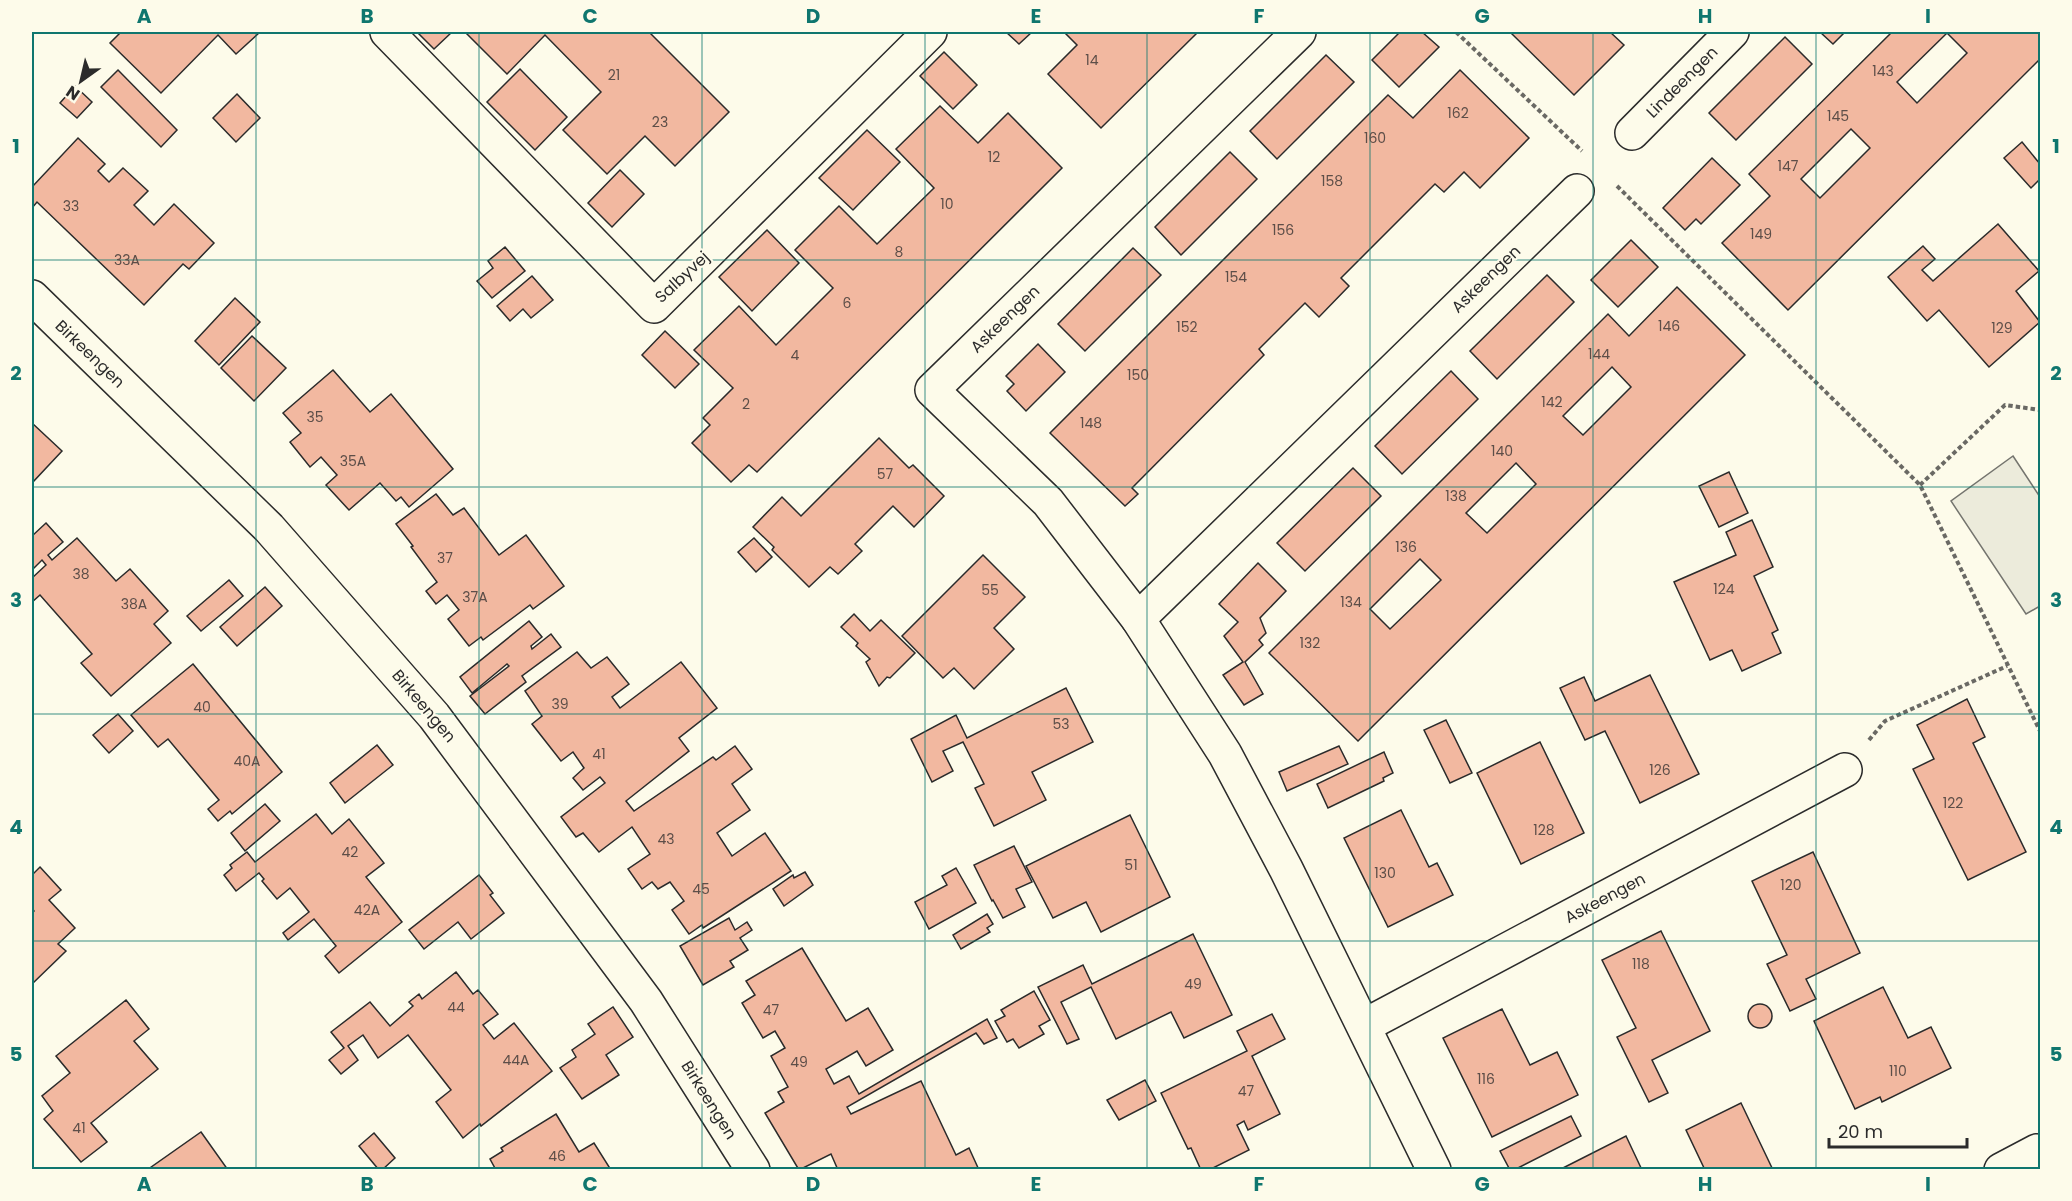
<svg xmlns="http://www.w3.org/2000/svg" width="2072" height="1201" viewBox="0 0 2072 1201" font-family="Poppins,sans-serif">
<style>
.green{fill:#ecebdb;stroke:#74746e;stroke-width:1.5}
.building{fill:#f2b8a0;stroke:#2b2b2b;stroke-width:1.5;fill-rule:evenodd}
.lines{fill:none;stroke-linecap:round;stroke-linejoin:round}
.street-casing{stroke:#2b2b2b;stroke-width:36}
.path{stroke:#6a6964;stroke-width:4;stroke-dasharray:4.5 3;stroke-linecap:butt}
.street{stroke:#fdfbea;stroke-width:33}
.grid{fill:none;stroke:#0f766e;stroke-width:1.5;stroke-opacity:0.55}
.labels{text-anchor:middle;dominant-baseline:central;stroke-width:4.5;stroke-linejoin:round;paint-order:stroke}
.number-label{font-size:14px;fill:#5d4e48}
.street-label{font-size:16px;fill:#2b2b2b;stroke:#fdfbea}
.neatline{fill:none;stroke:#0f766e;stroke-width:2}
.grid-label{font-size:20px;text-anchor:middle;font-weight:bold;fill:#0f766e}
</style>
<rect width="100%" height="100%" fill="#fdfbea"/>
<polygon class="green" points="2013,456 2040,497 2040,606 2026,614 1951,501"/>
<g class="building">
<polygon points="121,32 260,32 236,54 218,35 161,93 110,43"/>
<polygon points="417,32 452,32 434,49"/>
<polygon points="465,32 649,32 729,112 675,166 645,136 607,174 563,130 601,92 545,35 507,74"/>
<polygon points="1006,32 1032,32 1019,44"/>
<polygon points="1064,32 1198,32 1101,128 1048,74 1077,45"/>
<polygon points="1400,32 1422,32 1439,47 1399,87 1372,60"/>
<polygon points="1510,32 1610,32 1624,45 1574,95"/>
<polygon points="1820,32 1845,32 1833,44"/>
<path d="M1892,32H2040V59L1788,310L1722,243L1770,196L1749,174ZM1947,33L1967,53L1917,103L1897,82ZM1851,129L1870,148L1820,198L1801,179Z"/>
<polygon points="1785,37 1812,64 1736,140 1709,113"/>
<polygon points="944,52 977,85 953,109 920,76"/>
<polygon points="1326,55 1354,82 1277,159 1250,131"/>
<polygon points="520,69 567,117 535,150 487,102"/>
<polygon points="118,70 177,130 161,147 101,87"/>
<polygon points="1460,70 1529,138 1480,188 1464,172 1444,192 1435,184 1341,278 1349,286 1319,317 1305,303 1259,349 1264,355 1132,488 1138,494 1125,506 1050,433 1388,95 1413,118"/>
<polygon points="75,86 92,102 77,118 60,103"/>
<polygon points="237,94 260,118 236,142 213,118"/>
<polygon points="940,106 978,143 1008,113 1062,168 757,472 749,465 731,482 692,443 710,425 703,418 733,388 694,350 739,306 776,345 833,288 795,250 839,206 877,244 934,188 896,149"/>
<polygon points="867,130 900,162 853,210 819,178"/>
<polygon points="78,138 105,164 98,171 109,182 123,168 148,191 134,205 154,225 174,204 214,243 189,269 183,264 144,305 37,202 32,208 32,187"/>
<polygon points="2022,142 2040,164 2040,179 2031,188 2004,158"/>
<polygon points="1230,152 1257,179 1181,255 1155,227"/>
<polygon points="1712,158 1740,185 1701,224 1696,219 1685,230 1663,208"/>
<polygon points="620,170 644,194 612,227 588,203"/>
<polygon points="1998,224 2039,271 2016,291 2040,322 1989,367 1939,310 1927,321 1888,277 1923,246 1935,259 1922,270 1933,281"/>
<polygon points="767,230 799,263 752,311 719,277"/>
<polygon points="1631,240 1658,267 1618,307 1591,280"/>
<polygon points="505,247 525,271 492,298 477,281 493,268 488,261"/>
<polygon points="1133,248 1161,275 1085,351 1058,324"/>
<polygon points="1547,275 1574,302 1497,379 1470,351"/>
<polygon points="532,276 553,300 531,318 523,309 510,321 497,306"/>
<path d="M1677,287L1745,355L1358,741L1269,653L1608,314L1629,336ZM1612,367L1631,387L1583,435L1563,416ZM1516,463L1536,484L1487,533L1466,513ZM1420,559L1441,580L1390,629L1370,609Z"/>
<polygon points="235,298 260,322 219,365 195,341"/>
<polygon points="665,331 699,364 675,388 642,355"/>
<polygon points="252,336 286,368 254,401 221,368"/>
<polygon points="1038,344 1065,372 1026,411 1007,391 1014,384 1006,376"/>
<polygon points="333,370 370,412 391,394 453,469 409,507 401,497 396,501 380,483 349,510 326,485 337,475 321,457 310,467 290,442 301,433 283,413"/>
<polygon points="1451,371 1478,399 1402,474 1375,446"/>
<polygon points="32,423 62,451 32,483"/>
<polygon points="879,438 909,468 913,465 944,496 914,527 893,506 855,544 862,551 838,574 830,567 809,587 772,550 774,547 753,527 782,497 801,516"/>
<polygon points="1353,468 1381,496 1305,571 1277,543"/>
<polygon points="1729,472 1748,513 1719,527 1699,486"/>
<polygon points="436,494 453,515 464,508 499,555 526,535 564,586 533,609 530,605 483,640 481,637 469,646 448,619 459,610 447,595 436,604 426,591 437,582 411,547 413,546 396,524"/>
<polygon points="1752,520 1773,567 1754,576 1778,630 1772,633 1781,653 1742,671 1732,650 1710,660 1674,582 1736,555 1726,532"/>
<polygon points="46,523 63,542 48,555 52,560 77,538 116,581 130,569 168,611 154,624 171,643 111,696 81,663 92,654 40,595 32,602 32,578 46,565 42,560 32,570 32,536"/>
<polygon points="754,538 772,557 756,572 738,552"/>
<polygon points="983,555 1025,597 994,628 1014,649 974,689 954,668 943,678 902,636"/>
<polygon points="1258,563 1286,591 1260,618 1266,633 1259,640 1263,645 1245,662 1263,694 1244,705 1223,675 1243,662 1224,636 1238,622 1219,604"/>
<polygon points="229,580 243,596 201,631 187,616"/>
<polygon points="265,587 282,606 237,646 220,627"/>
<polygon points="854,614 870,631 881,620 915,653 890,678 887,677 879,686 866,662 870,659 856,646 858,643 841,627"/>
<polygon points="529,621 542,637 531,646 532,649 551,634 561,647 522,676 526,682 485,714 470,696 509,666 507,664 472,693 460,677"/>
<polygon points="577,652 591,668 607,657 629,684 612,697 620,708 681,662 717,708 679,738 689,751 626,801 634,811 713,757 716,760 735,746 752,769 732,784 750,810 717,833 732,856 765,833 791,871 703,928 702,925 689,934 672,910 684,901 670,882 658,889 652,882 642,889 628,869 650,854 632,827 599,852 583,833 576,837 561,817 605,783 600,777 583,790 573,778 584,768 573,752 561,761 532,724 542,716 525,691"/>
<polygon points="193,664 282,772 232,814 230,811 218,821 208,809 219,800 168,739 158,747 131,715"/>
<polygon points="1650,675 1699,774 1640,803 1605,731 1585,740 1560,688 1584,677 1595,701"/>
<polygon points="1066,688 1093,742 1032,772 1046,800 994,826 975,788 984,784 963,742 943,751 953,771 932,782 911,739 956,715 967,738"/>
<polygon points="1967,699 1985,737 1973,743 2026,852 1968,880 1913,769 1934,759 1917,725"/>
<polygon points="118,714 133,731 109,753 93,735"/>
<polygon points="1446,720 1472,773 1450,783 1424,730"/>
<polygon points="1540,742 1584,833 1521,864 1477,773"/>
<polygon points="377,745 393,765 345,803 330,783"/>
<polygon points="1339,746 1348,764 1287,791 1279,772"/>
<polygon points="1384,752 1393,773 1383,778 1384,781 1328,808 1317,784"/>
<polygon points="265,804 280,821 245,851 231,833"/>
<polygon points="1401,810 1429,867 1437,863 1453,895 1388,927 1344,838"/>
<polygon points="316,814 332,834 349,819 384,863 366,877 402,922 339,973 325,956 336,946 314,919 288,940 283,933 309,912 290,888 277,899 262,881 264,879 259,873 236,891 224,875 232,868 230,865 247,852 255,862"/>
<polygon points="1130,815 1170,897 1101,932 1086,902 1053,918 1026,866"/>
<polygon points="1014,846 1032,882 1016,889 1025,907 1003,918 993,900 992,901 974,865"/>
<polygon points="1813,852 1860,953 1806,979 1816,999 1790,1011 1767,964 1787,955 1752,881"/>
<polygon points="40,867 61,890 49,900 75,928 58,944 66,951 32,984 32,914 34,911 32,908 32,875"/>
<polygon points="956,868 976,903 929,929 915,902 947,885 942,876"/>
<polygon points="805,872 813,885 784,906 773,889 793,875 794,878"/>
<polygon points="479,875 493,893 490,895 504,913 471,939 458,922 424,949 409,930"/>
<polygon points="987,914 993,924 987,928 990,932 961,949 953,935"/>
<polygon points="729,918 735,930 747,922 752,930 740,938 748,950 730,961 734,967 703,985 680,946"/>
<polygon points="1661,931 1710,1031 1652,1060 1668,1093 1649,1102 1617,1037 1636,1028 1602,960"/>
<polygon points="1193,934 1232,1015 1184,1038 1171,1012 1116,1039 1091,987 1061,1002 1079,1039 1067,1044 1038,987 1083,965 1092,984"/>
<polygon points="802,948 846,1021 868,1008 893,1050 866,1066 857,1051 826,1069 834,1084 849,1076 859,1094 987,1019 997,1038 984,1044 976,1033 847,1107 851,1114 921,1081 956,1155 969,1148 979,1170 838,1170 831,1154 799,1170 765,1113 784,1102 778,1092 788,1087 771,1056 785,1048 775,1031 763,1038 742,1003 755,995 746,981"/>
<polygon points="456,972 473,994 478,990 498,1014 483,1025 494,1039 514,1023 552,1071 481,1126 480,1124 463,1138 436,1102 451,1090 408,1035 378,1058 363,1035 348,1046 358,1060 341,1074 329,1060 344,1048 331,1032 370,1002 390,1026 413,1006 409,1002 419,994 422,999"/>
<polygon points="1883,987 1908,1038 1931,1027 1951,1068 1882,1102 1880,1097 1855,1109 1814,1021"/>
<polygon points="1034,991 1050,1020 1039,1026 1044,1034 1019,1048 1013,1039 1007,1042 995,1021 1005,1016 1001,1010"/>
<polygon points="126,1000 149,1029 134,1041 158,1069 91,1123 107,1142 81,1162 44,1119 53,1111 42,1096 70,1073 56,1056"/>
<circle cx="1760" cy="1016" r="12"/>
<polygon points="613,1007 633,1037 606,1055 619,1075 582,1099 560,1068 576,1057 572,1050 595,1034 588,1024"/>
<polygon points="1502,1009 1530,1065 1557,1052 1578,1095 1492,1137 1443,1038"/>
<polygon points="1272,1014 1285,1039 1252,1056 1280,1114 1248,1130 1244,1121 1237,1125 1249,1150 1209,1170 1201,1170 1191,1148 1188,1149 1161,1093 1247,1051 1237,1031"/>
<polygon points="1145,1080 1156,1101 1119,1120 1107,1100"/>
<polygon points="1741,1103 1773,1170 1705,1170 1686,1130"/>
<polygon points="556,1114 579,1152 594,1143 611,1170 496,1170 490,1159 503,1151 501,1148"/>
<polygon points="1571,1116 1581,1136 1514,1170 1510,1170 1500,1151"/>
<polygon points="201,1132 228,1170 147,1170"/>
<polygon points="374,1133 395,1158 382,1170 379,1170 359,1146"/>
<polygon points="1626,1136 1642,1170 1559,1170"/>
</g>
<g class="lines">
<defs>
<g id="street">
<polyline points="387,32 654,306 930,32"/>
<polyline points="1299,32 932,390 1048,502 1138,619 1225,754 1286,869 1434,1170"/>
<polyline points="1632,133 1732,32"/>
<polyline points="32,297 269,528 434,716 646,1001 753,1170"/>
<polyline points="1138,619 1577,191"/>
<polyline points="1364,1026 1845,770"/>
<polyline points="2001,1170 2037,1151"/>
</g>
</defs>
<use href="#street" class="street-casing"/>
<g class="path">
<polyline points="1456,32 1582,151"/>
<polyline points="1617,186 1920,485 2040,731"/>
<polyline points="1920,485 2005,405 2040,410"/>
<polyline points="1869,740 1885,721 2007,666"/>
</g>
<use href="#street" class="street"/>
</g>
<path class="grid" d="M256,32V1170M479,32V1170M702,32V1170M925,32V1170M1147,32V1170M1370,32V1170M1593,32V1170M1816,32V1170M32,260H2040M32,487H2040M32,714H2040M32,941H2040"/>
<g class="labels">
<g class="number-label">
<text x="1092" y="60">14</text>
<text x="1883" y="71">143</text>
<text x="614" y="75">21</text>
<text x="1458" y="113">162</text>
<text x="1838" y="116">145</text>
<text x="660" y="122">23</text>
<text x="1375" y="138">160</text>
<text x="994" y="157">12</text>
<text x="1788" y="166">147</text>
<text x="1332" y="181">158</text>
<text x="947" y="204">10</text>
<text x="71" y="206">33</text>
<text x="1283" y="230">156</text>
<text x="1761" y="234">149</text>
<text x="899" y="252">8</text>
<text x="127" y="260">33A</text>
<text x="1236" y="277">154</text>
<text x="847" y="303">6</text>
<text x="1669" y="326">146</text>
<text x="1187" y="327">152</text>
<text x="2002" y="328">129</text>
<text x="1599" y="354">144</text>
<text x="795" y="355">4</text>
<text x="1138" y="375">150</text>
<text x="1552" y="402">142</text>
<text x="746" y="404">2</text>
<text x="315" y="417">35</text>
<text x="1091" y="423">148</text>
<text x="1502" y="451">140</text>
<text x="353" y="461">35A</text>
<text x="885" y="474">57</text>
<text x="1456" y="496">138</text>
<text x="1406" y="547">136</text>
<text x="445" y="558">37</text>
<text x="81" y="574">38</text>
<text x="1724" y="589">124</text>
<text x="990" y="590">55</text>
<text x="475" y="597">37A</text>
<text x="1351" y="602">134</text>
<text x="134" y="604">38A</text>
<text x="1310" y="643">132</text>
<text x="560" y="704">39</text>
<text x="202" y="707">40</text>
<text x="1061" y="724">53</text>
<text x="599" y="754">41</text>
<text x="247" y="761">40A</text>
<text x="1660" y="770">126</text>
<text x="1953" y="803">122</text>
<text x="1544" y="830">128</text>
<text x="666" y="839">43</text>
<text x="350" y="852">42</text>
<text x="1131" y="865">51</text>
<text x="1385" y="873">130</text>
<text x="1791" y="885">120</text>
<text x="701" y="889">45</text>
<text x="367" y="910">42A</text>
<text x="1641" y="964">118</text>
<text x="1193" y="984">49</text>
<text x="456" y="1007">44</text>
<text x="771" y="1010">47</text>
<text x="516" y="1060">44A</text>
<text x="799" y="1062">49</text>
<text x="1898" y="1071">110</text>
<text x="1486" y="1079">116</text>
<text x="1246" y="1091">47</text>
<text x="79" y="1128">41</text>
<text x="557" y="1156">46</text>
</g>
<g class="street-label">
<text transform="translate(1682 82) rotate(-45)">Lindeengen</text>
<text transform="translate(682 277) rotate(-43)">Salbyvej</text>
<text transform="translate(1486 279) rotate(-44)">Askeengen</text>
<text transform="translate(1005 319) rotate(-44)">Askeengen</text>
<text transform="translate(90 354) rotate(44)">Birkeengen</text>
<text transform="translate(424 706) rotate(50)">Birkeengen</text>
<text transform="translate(1605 898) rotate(-28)">Askeengen</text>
<text transform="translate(709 1100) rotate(58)">Birkeengen</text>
</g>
</g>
<rect width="2072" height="1201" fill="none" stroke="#fdfbea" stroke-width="66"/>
<g transform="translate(81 81) rotate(214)" stroke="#fdfbea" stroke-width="4.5" paint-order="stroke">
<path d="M0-4.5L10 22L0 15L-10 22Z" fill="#2b2b2b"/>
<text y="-9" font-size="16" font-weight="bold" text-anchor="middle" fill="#2b2b2b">N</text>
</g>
<path d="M1829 1138v9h138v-9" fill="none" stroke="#2b2b2b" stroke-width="3"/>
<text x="1838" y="1138" font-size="18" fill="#2b2b2b" stroke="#fdfbea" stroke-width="4.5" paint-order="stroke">20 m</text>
<rect x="33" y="33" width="2006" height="1135" class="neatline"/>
<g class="grid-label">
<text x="144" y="23">A</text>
<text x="367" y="23">B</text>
<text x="590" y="23">C</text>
<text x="813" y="23">D</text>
<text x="1036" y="23">E</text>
<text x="1259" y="23">F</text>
<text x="1482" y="23">G</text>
<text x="1705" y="23">H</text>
<text x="1928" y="23">I</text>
<text x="16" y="153">1</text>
<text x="2056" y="153">1</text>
<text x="16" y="380">2</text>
<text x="2056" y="380">2</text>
<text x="16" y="607">3</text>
<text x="2056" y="607">3</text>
<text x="16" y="834">4</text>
<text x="2056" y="834">4</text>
<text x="16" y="1061">5</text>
<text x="2056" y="1061">5</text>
<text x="144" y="1191">A</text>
<text x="367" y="1191">B</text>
<text x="590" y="1191">C</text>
<text x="813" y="1191">D</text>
<text x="1036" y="1191">E</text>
<text x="1259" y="1191">F</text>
<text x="1482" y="1191">G</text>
<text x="1705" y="1191">H</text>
<text x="1928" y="1191">I</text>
</g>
</svg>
